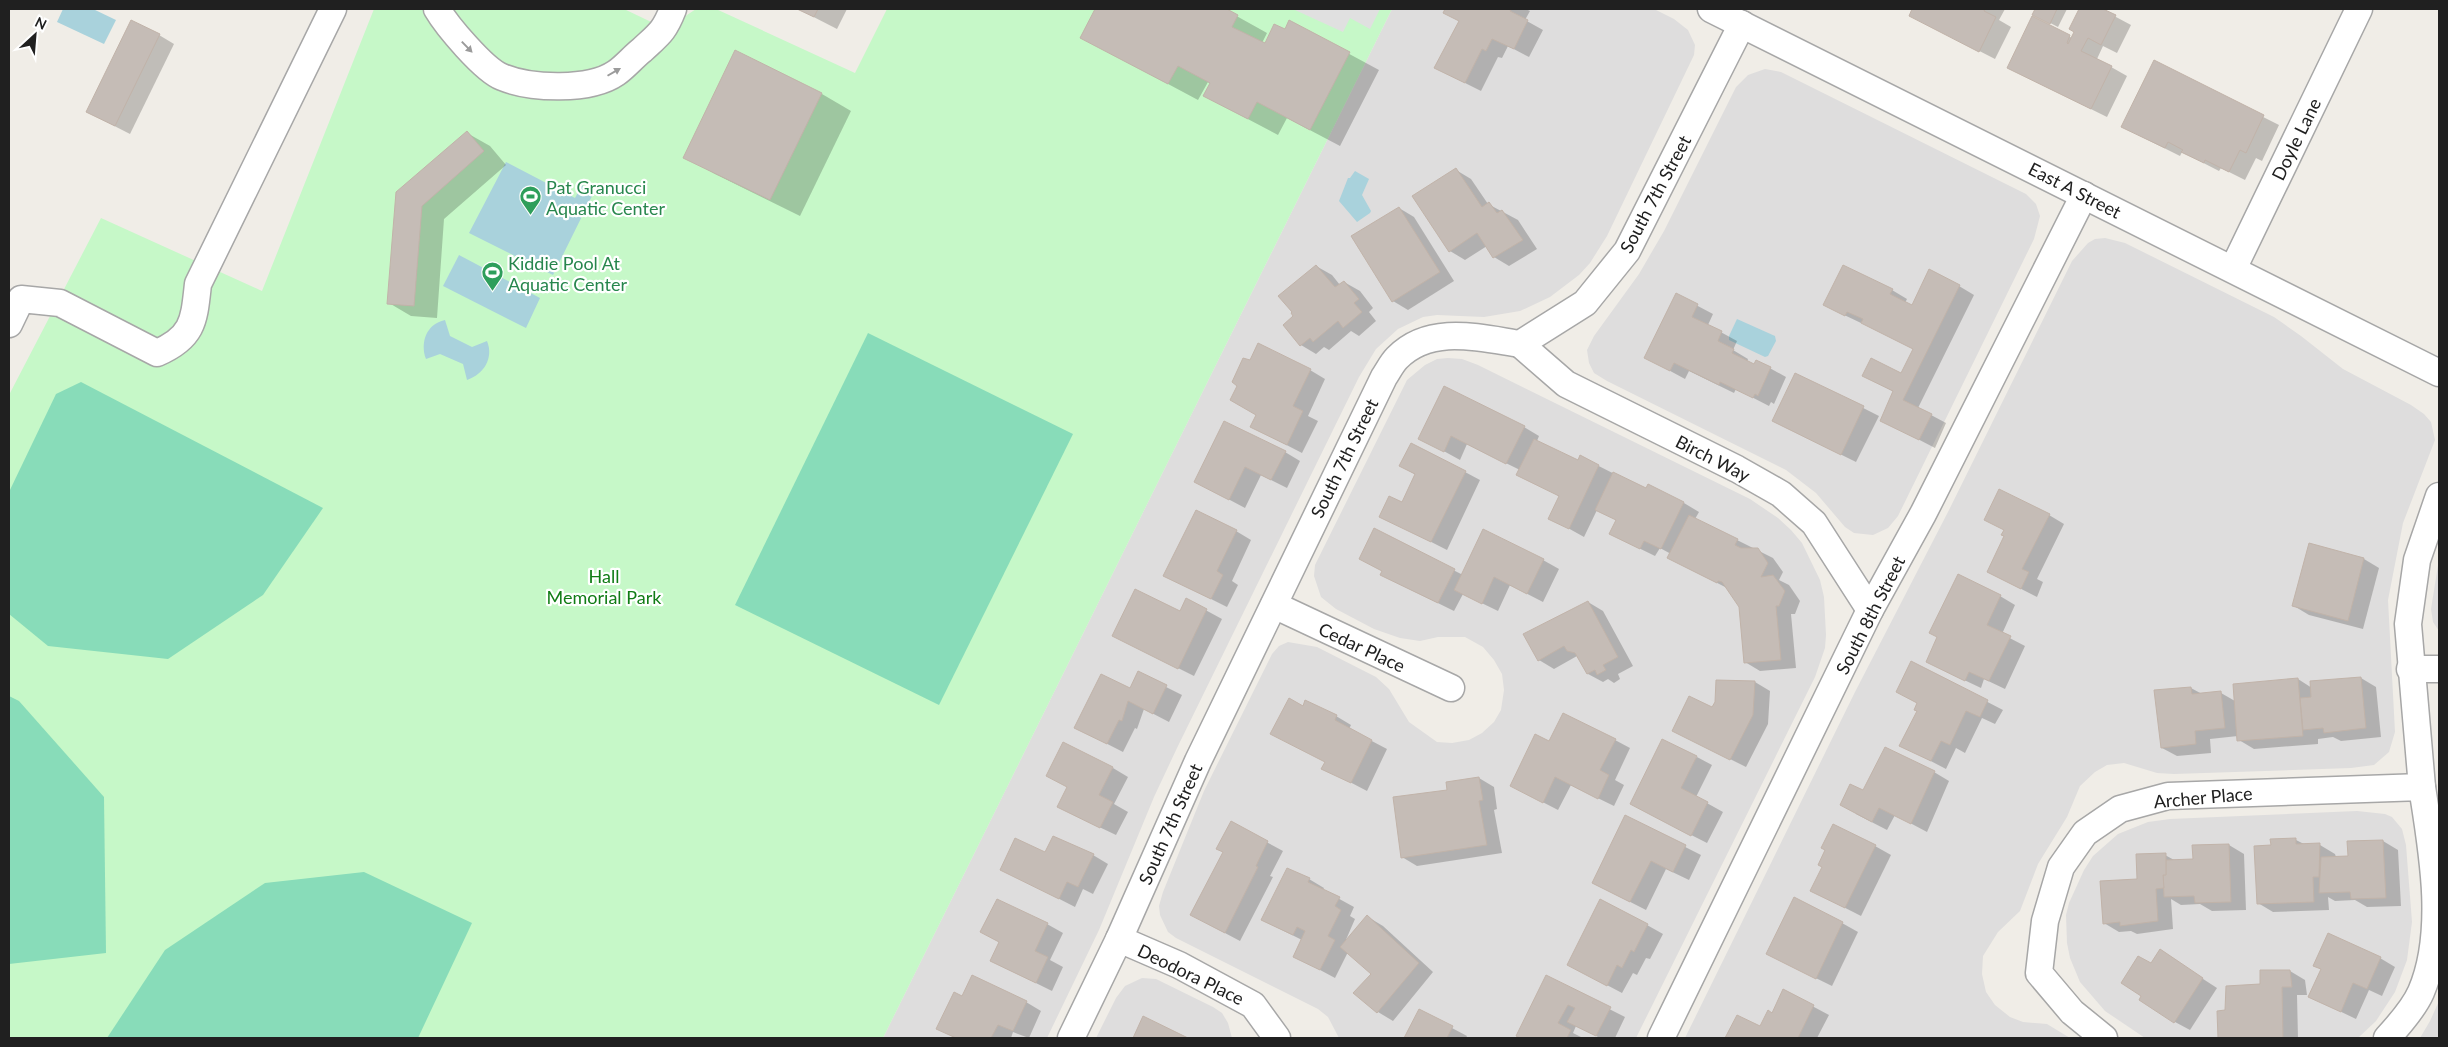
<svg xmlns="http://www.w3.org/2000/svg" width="2448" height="1047" viewBox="0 0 2448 1047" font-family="Lato,sans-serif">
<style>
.residential{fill:#dedddd}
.park{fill:#c6f8c8}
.pitch{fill:#88dcb9}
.parking{fill:#e0e0e0}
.water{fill:#a9d2dc}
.shadow{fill:#0003}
.building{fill:#c5bcb6;stroke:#c1b3a9}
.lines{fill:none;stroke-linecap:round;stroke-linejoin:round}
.street-casing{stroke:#a7a7a7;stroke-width:29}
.street{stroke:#fff;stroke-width:26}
.oneway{fill:#9b9b9b}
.labels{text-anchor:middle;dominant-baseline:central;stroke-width:4.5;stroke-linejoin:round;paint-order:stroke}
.street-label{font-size:18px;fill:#202020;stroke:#fff}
.leisure-label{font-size:18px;fill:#27864d;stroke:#fff;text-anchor:start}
.park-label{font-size:18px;fill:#107c15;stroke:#fff}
</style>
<rect width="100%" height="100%" fill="#f0ede7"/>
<g class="residential">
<polygon points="1392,9 1654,9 1674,19 1688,30 1695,45 1694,55 1607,236 1590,263 1579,275 1550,297 1520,311 1484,317 1437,315 1423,317 1398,329 1376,349 1359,377 1177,748 1154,797 1099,930 1047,1038 883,1038"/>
<polygon points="1765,69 1781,72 2026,194 2036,204 2040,216 2034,239 1898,516 1888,528 1873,535 1854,533 1845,527 1816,493 1786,470 1607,381 1594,373 1589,363 1587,350 1594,336 1639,274 1664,231 1736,87 1748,75"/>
<polygon points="2105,238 2125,243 2274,317 2301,336 2343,369 2411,405 2424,414 2431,422 2435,440 2403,523 2388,600 2395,732 2389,752 2374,765 2351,768 2174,774 2157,773 2124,763 2107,765 2095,772 2080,786 2067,817 2038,864 2020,911 1998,932 1983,956 1982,974 1986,992 1995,1005 2010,1017 2023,1022 2047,1024 2070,1038 1685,1038 1855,692 1949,510 2072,261 2088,243 2095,239"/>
<polygon points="1448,358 1462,359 1478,365 1750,499 1778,518 1791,530 1802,543 1820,580 1824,597 1826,635 1825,648 1815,677 1636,1038 1339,1038 1328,1017 1318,1009 1176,938 1168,932 1160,915 1159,906 1163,892 1204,791 1272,654 1279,646 1288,642 1317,647 1376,677 1389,689 1409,722 1437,742 1452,743 1469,740 1482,733 1494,722 1501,710 1504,690 1502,674 1494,660 1483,647 1465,637 1438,637 1420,641 1400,638 1374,629 1336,609 1321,597 1314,576 1315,565 1407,380 1425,365 1437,359"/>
<polygon points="2439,559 2439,631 2433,622 2431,609"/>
<polygon points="2357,811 2385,814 2392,817 2402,829 2406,845 2412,922 2407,960 2395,992 2376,1021 2358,1038 2145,1038 2105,1011 2080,982 2070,958 2067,943 2066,915 2069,903 2084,870 2093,856 2118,834 2148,822 2170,819"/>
<polygon points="1142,978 1156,979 1213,1007 1222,1013 1228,1023 1232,1038 1096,1038 1116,998 1125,986"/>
<polygon points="2439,1001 2439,1038 2420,1038 2430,1021"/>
</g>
<polygon class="park" points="374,9 624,9 666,29 696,9 716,9 855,73 887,9 1392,9 883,1038 9,1038 9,395 101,218 262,291"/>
<g class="pitch">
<polygon points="868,333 1073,434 939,705 735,605"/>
<polygon points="81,382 323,508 263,595 168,659 48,646 9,614 9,492 56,394"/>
<polygon points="9,696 19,701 104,797 106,953 9,964"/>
<polygon points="364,872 472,923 418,1038 107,1038 165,950 265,883"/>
</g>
<polygon class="parking" points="1380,9 1370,29 1350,18 1343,32 1295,10"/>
<g class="water">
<polygon points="63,9 93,9 116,20 104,44 57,22"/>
<polygon points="506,162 575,198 582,185 594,192 553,275 469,233"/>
<polygon points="1355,171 1369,179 1362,195 1371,211 1370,213 1357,222 1339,201 1348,178 1350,178"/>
<polygon points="459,255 540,298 526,328 443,286"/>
<polygon points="1737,319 1775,336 1776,341 1768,356 1765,357 1729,340 1729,336"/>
<path d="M445,320L450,336L472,347L487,341C494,358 484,374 467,380L463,364L440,354L426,359C420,343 426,324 445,320Z"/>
</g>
<g class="shadow">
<polygon points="798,9 847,9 837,29"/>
<polygon points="1097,9 1224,9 1267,33 1262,43 1266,45 1285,31 1290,22 1379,70 1340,146 1287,118 1278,135 1204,96 1211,84 1208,82 1198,100 1082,38"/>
<polygon points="1446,9 1526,9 1530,11 1525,20 1543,30 1529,57 1508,46 1502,58 1498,57 1481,91 1451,76 1460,21 1444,12"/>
<polygon points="1915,9 2005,9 1999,20 2011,27 1995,59 1911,16"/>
<polygon points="2036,9 2067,9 2058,27 2033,14"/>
<polygon points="2081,9 2101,9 2131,25 2117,53 2103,46 2097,59 2127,76 2107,117 2024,76 2033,18 2072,38 2076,31 2071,28"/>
<polygon points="159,35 174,44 130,134 87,112"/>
<polygon points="735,52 822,94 851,111 800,216 715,174 685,157"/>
<polygon points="2154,62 2279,125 2262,161 2256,158 2245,180 2221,168 2219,171 2182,152 2180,156 2138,135"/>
<polygon points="467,133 490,146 506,165 444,219 437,318 411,316 389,303 397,193"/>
<polygon points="1456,170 1471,179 1488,204 1518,220 1537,249 1509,266 1494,257 1487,246 1465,260 1450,251"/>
<polygon points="1399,208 1414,217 1454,281 1408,310 1393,301"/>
<polygon points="1316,266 1332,275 1340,285 1344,282 1360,291 1373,308 1369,312 1376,321 1359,336 1351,331 1329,350 1324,347 1316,354 1301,345 1295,316"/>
<polygon points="1959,286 1974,295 1918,408 1946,423 1935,448 1881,420 1894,392 1863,375 1901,375 1914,349 1861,322 1861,323 1840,313 1892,290 1907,299 1905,303 1912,306"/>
<polygon points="1677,295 1713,314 1708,325 1737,341 1733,350 1748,359 1747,362 1755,366 1757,361 1786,377 1774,404 1771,402 1769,406 1736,389 1734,393 1689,371 1685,379 1661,366"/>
<polygon points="1310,370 1325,379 1308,416 1318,421 1302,453 1267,435"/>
<polygon points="1796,374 1879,416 1856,462 1773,421"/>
<polygon points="1524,427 1539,436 1537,441 1579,462 1581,457 1646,490 1648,486 1684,503 1699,512 1695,519 1773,558 1783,572 1779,580 1789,585 1800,601 1795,614 1791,614 1796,668 1760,671 1745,662 1740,607 1727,588 1684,566 1671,554 1660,548 1655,556 1610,534 1617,520 1597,510 1584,537 1550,518 1560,497 1520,470 1467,444 1460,460 1420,438"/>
<polygon points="1285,452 1300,461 1287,488 1261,475 1245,508 1196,482"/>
<polygon points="1401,466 1465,472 1480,480 1447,550 1380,516 1402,504 1416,475"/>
<polygon points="2049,515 2064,524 2037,579 2043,582 2037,597 1988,572 2006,536 2005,530"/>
<polygon points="1374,530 1463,575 1543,560 1559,569 1543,602 1510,585 1498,611 1463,594 1454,611 1397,583 1383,571"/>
<polygon points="1236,531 1251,540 1232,581 1238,585 1227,607 1165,576"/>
<polygon points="2310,544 2364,559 2379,568 2363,629 2309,615 2294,606"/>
<polygon points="2000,596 2015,605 2002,634 2025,646 2005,689 1984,679 1981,688 1943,670"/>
<polygon points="1187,600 1222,619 1194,676 1114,636 1180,613"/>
<polygon points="1588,602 1603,611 1633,666 1618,674 1620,679 1614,683 1608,679 1603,682 1588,674 1577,656 1554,669 1539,660"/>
<polygon points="1912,663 2003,710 1995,724 1982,718 1965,753 1956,748 1946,769 1900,745 1918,711"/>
<polygon points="1138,673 1182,695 1169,722 1144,709 1137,729 1135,728 1123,752 1076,728 1130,689"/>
<polygon points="2361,678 2376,687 2381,737 2341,741 2333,737 2318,739 2318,744 2254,749 2239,740 2238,736 2210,739 2211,753 2177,756 2162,748 2191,688 2202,694 2221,693 2235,701 2298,679 2312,688"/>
<polygon points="1755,682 1770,691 1768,724 1746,767 1674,731 1713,709 1716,702"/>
<polygon points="1304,707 1336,716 1351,725 1349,729 1387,749 1367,791 1323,768 1326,762"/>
<polygon points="1615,740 1630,748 1615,780 1624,785 1614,806 1571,785 1558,810 1527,794 1549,743"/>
<polygon points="1697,757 1712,765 1696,797 1723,812 1707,843 1646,812"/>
<polygon points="1113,768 1128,777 1114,804 1128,812 1116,835 1074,815"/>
<polygon points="1934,772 1949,781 1927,832 1895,815 1887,830 1856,814 1863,792"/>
<polygon points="1479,778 1494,787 1497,809 1494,810 1502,853 1417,866 1402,857 1448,791"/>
<polygon points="1626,817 1701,855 1689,880 1666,869 1646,910 1593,883"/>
<polygon points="1231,823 1283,851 1270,876 1273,877 1240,941 1206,923"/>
<polygon points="2296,840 2306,845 2320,845 2335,854 2336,857 2350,857 2383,841 2398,850 2401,906 2367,907 2355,900 2335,901 2328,897 2329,910 2273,912 2258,903 2272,847"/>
<polygon points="2229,845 2244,854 2246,910 2212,911 2200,904 2181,905 2171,899 2173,929 2137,934 2131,931 2119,932 2104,923 2138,880 2165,855 2176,861 2194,861"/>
<polygon points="1875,846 1891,855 1861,916 1812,891"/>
<polygon points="1046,853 1093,855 1108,864 1093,894 1083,889 1075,907 1001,869"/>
<polygon points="1309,879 1324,888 1323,890 1354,907 1350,916 1355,919 1345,942 1368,917 1383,926 1433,972 1393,1021 1378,1012 1355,993 1373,974 1348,952 1335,978 1294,956 1302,940 1262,920"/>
<polygon points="1842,923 1858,932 1832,986 1783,962"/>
<polygon points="1047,924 1063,933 1050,960 1063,967 1052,991 991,961"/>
<polygon points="1647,925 1663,934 1650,959 1646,958 1637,975 1633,973 1622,993 1584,973"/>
<polygon points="2160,951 2217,988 2190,1030 2175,1022 2151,965"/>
<polygon points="2380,958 2395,967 2382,996 2369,990 2356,1019 2310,997 2322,969"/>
<polygon points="2290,971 2305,980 2307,995 2297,995 2298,1038 2219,1038 2218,1012 2227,1011 2262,986"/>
<polygon points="1546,977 1625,1017 1615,1038 1600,1038 1576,1026 1573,1033 1583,1038 1522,1038 1517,1036"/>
<polygon points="1784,991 1829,1015 1817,1038 1727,1038 1738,1017 1760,1028 1772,1014"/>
<polygon points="963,998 1026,1002 1041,1011 1029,1038 1013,1032 1011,1038 955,1038 938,1028"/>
<polygon points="1420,1011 1467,1036 1466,1038 1406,1038"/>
<polygon points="1144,1018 1185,1038 1134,1038"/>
</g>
<g class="building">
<polygon points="797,9 818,9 814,17"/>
<polygon points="1095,9 1227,9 1238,15 1232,27 1265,43 1274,24 1285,29 1289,20 1350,52 1310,130 1257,102 1248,119 1203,96 1210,83 1178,66 1168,84 1080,38"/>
<polygon points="1445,9 1511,9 1510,11 1528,20 1514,49 1492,39 1486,51 1482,49 1465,83 1434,68 1459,21 1443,13"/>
<polygon points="1912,9 1985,9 1984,11 1996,17 1979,52 1909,16"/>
<polygon points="2035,9 2057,9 2050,24 2032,15"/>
<polygon points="2079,9 2103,9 2116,15 2101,45 2088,38 2081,51 2112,66 2091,109 2007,68 2032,16 2070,35 2067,43 2068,44 2074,32 2069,29"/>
<polygon points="131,20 160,34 115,126 86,112"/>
<polygon points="735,50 822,93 770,200 683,158"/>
<polygon points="2154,60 2264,115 2246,153 2240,150 2229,172 2205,160 2204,163 2181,152 2183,150 2168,142 2165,148 2121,127"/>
<polygon points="467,131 484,151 422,206 414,306 387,304 396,192"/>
<polygon points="1456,168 1482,207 1489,202 1497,213 1502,210 1523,240 1493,258 1477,233 1449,252 1412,196"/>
<polygon points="1399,207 1440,272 1392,302 1351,236"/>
<polygon points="1316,265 1335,287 1344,281 1359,299 1354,303 1362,312 1343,328 1338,321 1313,342 1310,338 1300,346 1283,325 1293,316 1291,313 1292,312 1278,296"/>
<polygon points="1843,265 1893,289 1890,294 1912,305 1929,269 1960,285 1903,400 1932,414 1919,440 1880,421 1893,391 1862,376 1871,358 1901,373 1913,349 1861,323 1863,319 1847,312 1845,316 1823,305"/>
<polygon points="1676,293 1698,304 1692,317 1722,331 1718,341 1734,349 1732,353 1754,364 1756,360 1771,367 1758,396 1755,394 1753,398 1720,382 1719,385 1674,363 1670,371 1644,358"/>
<polygon points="1258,343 1311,369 1293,406 1303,411 1287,445 1250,427 1256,415 1230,400 1237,386 1232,382 1243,358 1250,360"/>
<polygon points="1795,373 1864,406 1841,455 1772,421"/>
<polygon points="1444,386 1525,426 1506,464 1451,436 1444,452 1418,439"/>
<polygon points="1224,421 1286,451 1271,480 1245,467 1229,500 1194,482"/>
<polygon points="1534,439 1578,460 1580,455 1599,465 1569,529 1548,519 1559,496 1516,475"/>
<polygon points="1411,443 1466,471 1431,542 1379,517 1389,496 1402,502 1415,474 1399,466"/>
<polygon points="1613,472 1646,488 1648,484 1684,502 1661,549 1644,541 1640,549 1609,534 1616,520 1595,510"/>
<polygon points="1999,489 2050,514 2022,569 2029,572 2021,589 1987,572 2004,536 2001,535 2004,530 1984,520"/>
<polygon points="1196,510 1237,530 1217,571 1223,575 1211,599 1163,576"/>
<polygon points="1689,515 1738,539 1735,545 1741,548 1758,548 1768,563 1761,577 1773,575 1785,591 1779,606 1776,606 1781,660 1744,663 1739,607 1722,582 1718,581 1717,583 1667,558"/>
<polygon points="1374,528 1455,569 1438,603 1380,575 1382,571 1359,559"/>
<polygon points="1483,529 1544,559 1527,594 1494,577 1482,604 1454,590"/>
<polygon points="2309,543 2364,558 2348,621 2292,606"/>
<polygon points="1958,574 2001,595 1987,625 2011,636 1989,681 1969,672 1965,681 1926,662 1937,637 1929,633"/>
<polygon points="1135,589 1180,611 1186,598 1207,609 1178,669 1112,636"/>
<polygon points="1588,601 1618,657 1603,665 1606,670 1597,675 1595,670 1587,674 1575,653 1567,651 1564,646 1538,661 1523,634"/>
<polygon points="1911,661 1988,700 1980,717 1966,711 1950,745 1941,741 1931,761 1899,746 1917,711 1914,710 1917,703 1896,692"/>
<polygon points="1138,671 1167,685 1153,714 1128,701 1122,721 1119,720 1107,744 1074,728 1101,674 1130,688"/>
<polygon points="2361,677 2366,728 2324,733 2323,728 2303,730 2300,698 2311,697 2310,681"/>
<polygon points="2298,678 2303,736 2237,741 2233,684"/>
<polygon points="1716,680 1755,681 1753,715 1730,760 1672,731 1689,696 1712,707 1715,702"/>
<polygon points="2191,687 2192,694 2221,691 2225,728 2195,731 2196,744 2161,748 2154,690"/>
<polygon points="1289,698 1303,706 1305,700 1337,715 1335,720 1372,740 1351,783 1321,769 1325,762 1270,734"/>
<polygon points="1563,713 1616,739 1600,770 1609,775 1598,799 1555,777 1543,803 1510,786 1535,734 1549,741"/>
<polygon points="1662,739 1697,756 1681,788 1708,802 1691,836 1630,804"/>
<polygon points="1063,742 1113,767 1099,795 1113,802 1100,828 1057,807 1067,787 1046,776"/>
<polygon points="1885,747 1935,771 1911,824 1879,808 1872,822 1840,805 1850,784 1863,790"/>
<polygon points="1479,777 1483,800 1479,801 1487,845 1401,858 1393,797 1447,790 1446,782"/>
<polygon points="1625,815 1686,845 1673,872 1651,861 1630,902 1592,883"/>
<polygon points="1231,821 1268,841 1256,866 1258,867 1225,933 1190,915 1223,852 1216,849"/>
<polygon points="1833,824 1876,845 1845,908 1810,891 1822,867 1818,865 1825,850 1821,848"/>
<polygon points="1053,836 1094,854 1078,887 1067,882 1059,899 1000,870 1015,838 1045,852"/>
<polygon points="2296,838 2296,844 2320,843 2319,877 2313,877 2314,902 2257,904 2254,846 2271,845 2270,839"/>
<polygon points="2383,840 2386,898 2351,899 2350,892 2319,893 2321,857 2348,856 2347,841"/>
<polygon points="2229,844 2231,902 2195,903 2194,896 2164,897 2163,875 2166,875 2166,860 2193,859 2192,845"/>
<polygon points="2166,853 2166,875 2163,875 2164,888 2156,889 2158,921 2120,926 2120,922 2103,924 2100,881 2137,879 2136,854"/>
<polygon points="1287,868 1310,878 1308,882 1340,897 1335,906 1341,910 1328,936 1335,940 1320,970 1293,957 1305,931 1297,927 1293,935 1261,920"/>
<polygon points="1794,897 1843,922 1816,979 1766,954"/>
<polygon points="997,899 1048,923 1035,951 1048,957 1036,983 990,961 999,942 980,932"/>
<polygon points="1600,899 1648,924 1634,952 1631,950 1622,968 1617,965 1607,986 1567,965"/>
<polygon points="1367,915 1419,963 1377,1013 1353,993 1371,974 1340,947"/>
<polygon points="2328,933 2381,957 2367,989 2353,983 2341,1012 2308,997 2321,969 2313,966"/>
<polygon points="2160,949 2203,978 2174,1023 2139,1000 2141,996 2121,983 2138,956 2151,963"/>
<polygon points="2260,970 2290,970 2292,987 2282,987 2283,1038 2218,1038 2217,1011 2225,1010 2226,986 2260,984"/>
<polygon points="972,975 1027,1001 1013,1031 998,1025 991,1038 956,1038 936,1029 954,992 962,996"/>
<polygon points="1546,975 1611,1007 1596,1036 1567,1022 1575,1008 1568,1005 1558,1023 1571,1030 1567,1038 1520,1038 1516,1036"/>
<polygon points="1783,989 1814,1005 1798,1038 1725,1038 1737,1015 1760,1026 1768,1010 1772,1013"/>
<polygon points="1419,1009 1453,1026 1447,1038 1404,1038"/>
<polygon points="1143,1016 1188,1038 1133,1038"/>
</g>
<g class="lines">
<defs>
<g id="street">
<path d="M437,9C447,26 484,70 502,77C531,89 590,91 616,73C625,67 633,57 642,50C659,34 664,32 673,9"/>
<polyline points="1711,9 2439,373"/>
<polyline points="2233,269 2359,9"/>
<path d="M9,324L21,299L60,303L157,353C194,337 194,320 198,284L333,9"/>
<polyline points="1520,344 1566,384 1737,469 1781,494 1814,523 1870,610"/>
<polyline points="1274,605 1451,688"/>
<polyline points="2410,669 2439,669"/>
<polyline points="2422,787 2408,624 2417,560 2439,496"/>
<polyline points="1119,939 1179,965 1253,1005 1277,1038"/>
<path d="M1071,1038L1119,939L1198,761L1384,377C1388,371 1392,363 1397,358C1430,324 1480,338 1520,344L1585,303L1627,251L1742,24"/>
<polyline points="1661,1038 1870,610 1923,514 2084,195"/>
<path d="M2104,1038L2072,1012L2039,973L2045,921L2061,867L2085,833L2120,809L2168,796L2422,787C2432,850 2447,932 2421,992C2414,1008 2399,1025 2387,1038"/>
</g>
</defs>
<use href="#street" class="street-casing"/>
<use href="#street" class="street"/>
</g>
<defs><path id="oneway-solid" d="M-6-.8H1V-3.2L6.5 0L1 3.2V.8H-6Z" transform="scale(1.25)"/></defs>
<g class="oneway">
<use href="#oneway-solid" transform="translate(467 47) rotate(46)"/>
<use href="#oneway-solid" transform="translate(614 72) rotate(-30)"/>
</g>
<defs>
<symbol id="stadium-pin" viewBox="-11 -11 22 30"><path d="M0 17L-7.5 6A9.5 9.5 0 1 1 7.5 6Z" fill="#2e9e5b" stroke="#fff"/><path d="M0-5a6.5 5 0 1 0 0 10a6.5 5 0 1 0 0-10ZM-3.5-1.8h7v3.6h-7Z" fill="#fff"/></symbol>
</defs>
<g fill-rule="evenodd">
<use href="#stadium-pin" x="518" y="184" width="25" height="34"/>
<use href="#stadium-pin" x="480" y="260" width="25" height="34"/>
</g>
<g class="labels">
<g class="street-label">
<text transform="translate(2296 139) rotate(-64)">Doyle Lane</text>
<text transform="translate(2075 190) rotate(27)">East A Street</text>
<text transform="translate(1655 194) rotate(-62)">South 7th Street</text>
<text transform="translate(1344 458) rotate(-64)">South 7th Street</text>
<text transform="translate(1713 458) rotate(27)">Birch Way</text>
<text transform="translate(1870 615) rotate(-63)">South 8th Street</text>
<text transform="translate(1362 647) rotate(25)">Cedar Place</text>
<text transform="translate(2203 797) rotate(-5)">Archer Place</text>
<text transform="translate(1170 824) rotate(-66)">South 7th Street</text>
<text transform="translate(1191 974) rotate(26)">Deodora Place</text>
</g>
<g class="leisure-label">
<text x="546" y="187">Pat Granucci<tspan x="546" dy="21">Aquatic Center</tspan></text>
<text x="508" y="263">Kiddie Pool At<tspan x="508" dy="21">Aquatic Center</tspan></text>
</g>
<g class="park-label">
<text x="604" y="576">Hall<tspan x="604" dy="21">Memorial Park</tspan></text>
</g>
</g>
<rect width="2448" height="1047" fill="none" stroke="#202020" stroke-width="20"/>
<g transform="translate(35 35) rotate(26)" stroke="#ffffff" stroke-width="4" paint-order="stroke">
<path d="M0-4L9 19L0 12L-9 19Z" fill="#202020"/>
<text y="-8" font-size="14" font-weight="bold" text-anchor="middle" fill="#202020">N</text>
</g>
</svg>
